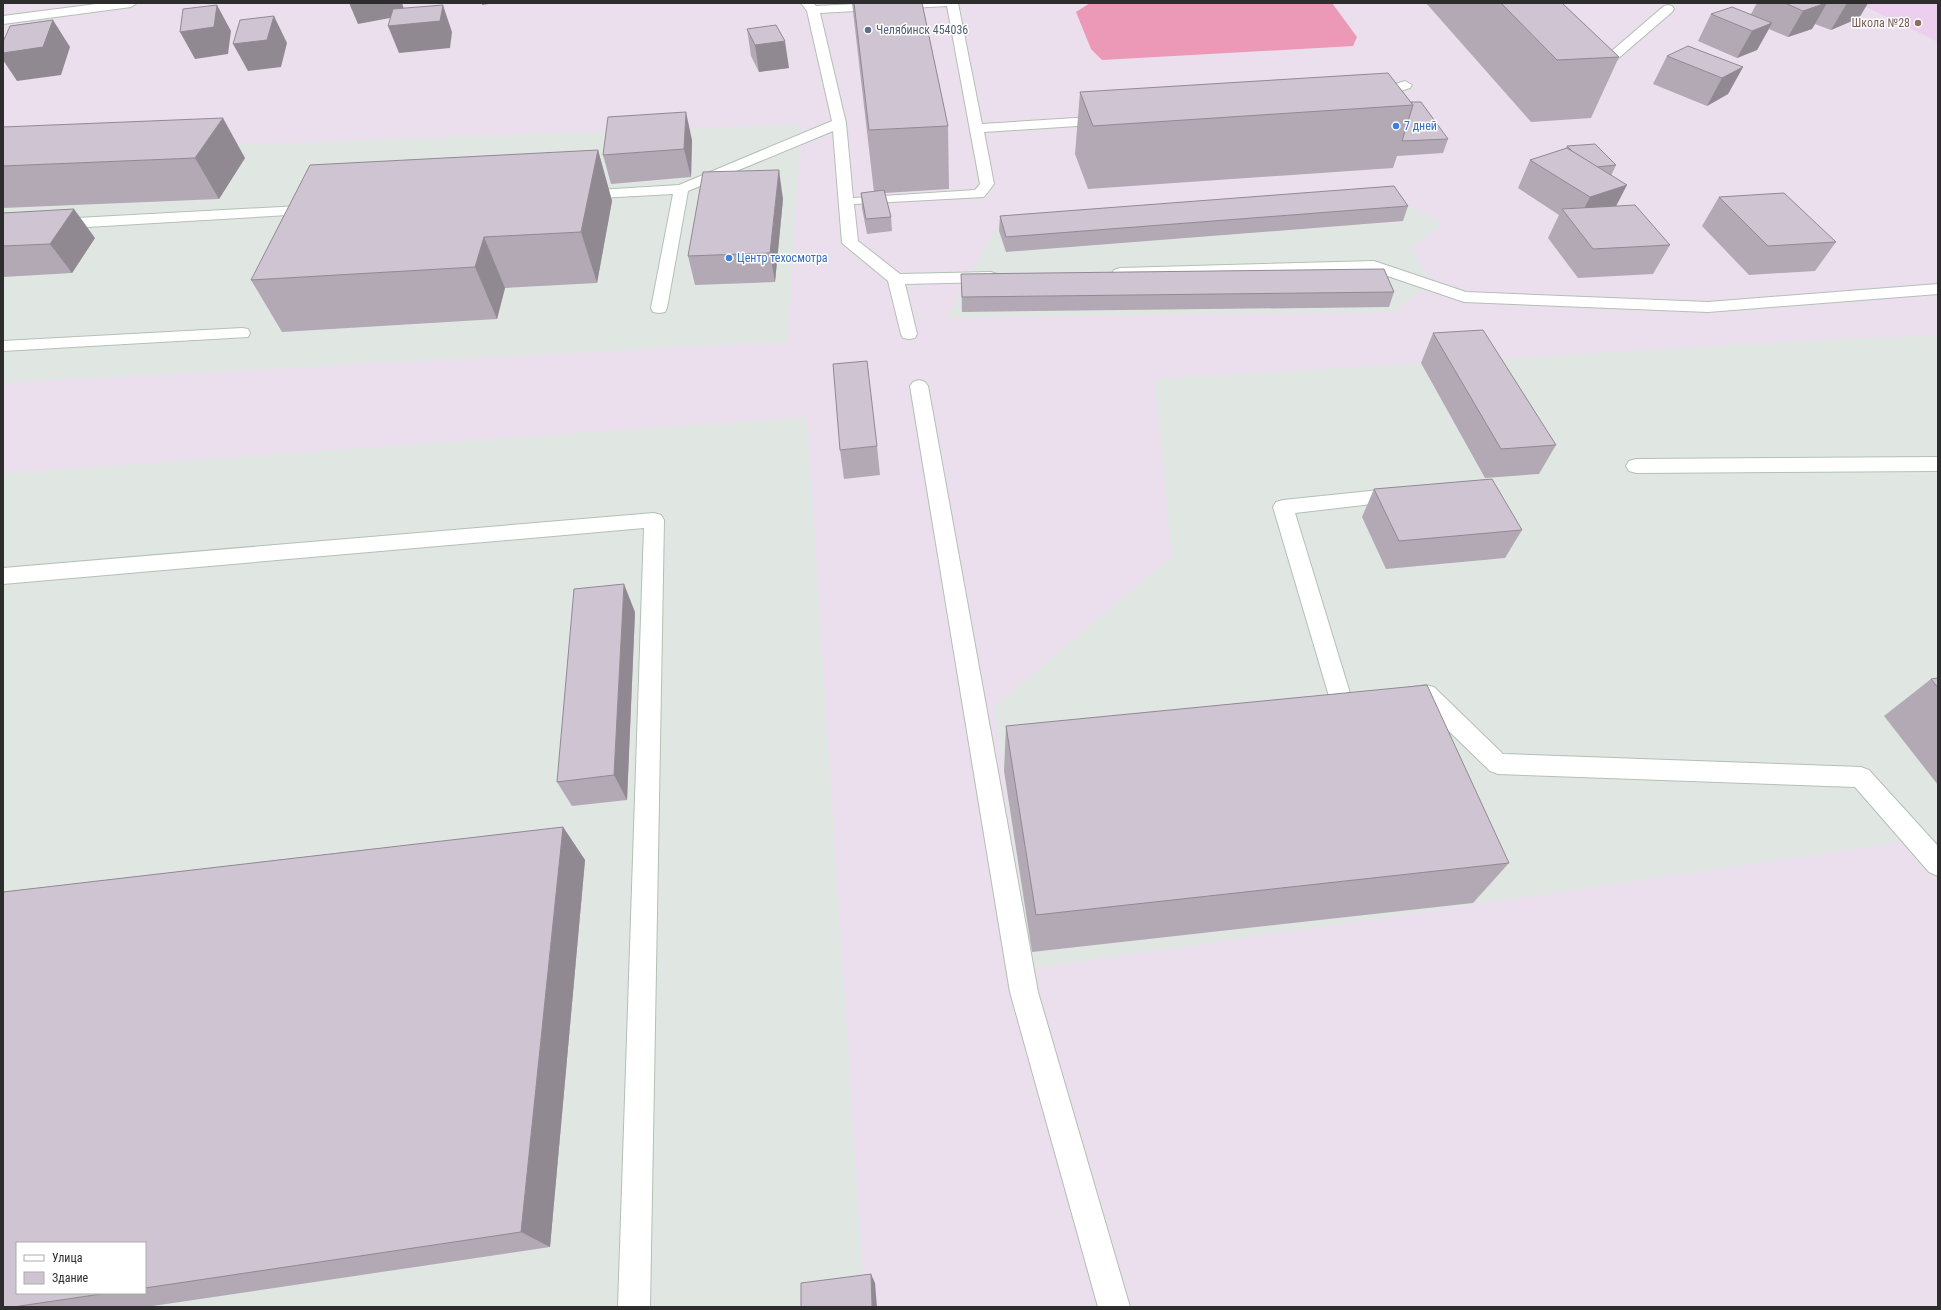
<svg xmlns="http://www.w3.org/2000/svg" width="1941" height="1310" viewBox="0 0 1941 1310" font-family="'Roboto Condensed',sans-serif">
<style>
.industrial{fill:#e0e7e3;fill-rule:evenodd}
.education{fill:#eccfef}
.pitch{fill:#ec98b7}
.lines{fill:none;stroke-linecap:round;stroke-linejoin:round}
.minor-casing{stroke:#b3c0b3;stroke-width:2}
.minor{fill:#fff;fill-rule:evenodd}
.wall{fill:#b2a9b4;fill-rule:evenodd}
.shaded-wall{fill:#918992}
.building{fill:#cfc4d1;stroke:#918992}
.education-dot{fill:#8d6e63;stroke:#fff;stroke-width:1.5}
.service-dot{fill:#5c6f8a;stroke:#fff;stroke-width:1.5}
.shop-dot{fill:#3f7fe0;stroke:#fff;stroke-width:1.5}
.labels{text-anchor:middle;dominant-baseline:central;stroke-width:3;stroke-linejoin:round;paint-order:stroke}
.far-education-label{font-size:12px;fill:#785e54;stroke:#fff;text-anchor:end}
.far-service-label{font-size:12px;fill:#4e5e75;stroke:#fff;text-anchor:start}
.far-shop-label{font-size:12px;fill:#366cbe;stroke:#fff;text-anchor:start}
</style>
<rect width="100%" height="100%" fill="#ebdfee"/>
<g class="industrial">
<polygon points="801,124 788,342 3,383 3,153"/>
<polygon points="1395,197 1443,224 1411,248 1432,283 1394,312 947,318 995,229"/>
<polygon points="1938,336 1938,837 1032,969 994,707 1172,556 1154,379 1849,338"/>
<path d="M807,417L865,1307H3V473ZM17,1243H145V1293H17Z"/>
</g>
<polygon class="education" points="1858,3 1938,3 1938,42"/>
<polygon class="pitch" points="1090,3 1332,3 1357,37 1353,46 1102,60 1091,49 1076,12"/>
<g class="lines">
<defs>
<g id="minor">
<polygon points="104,3 137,3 131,7 3,24 3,16"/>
<path d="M801,3H813L816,6L877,3H958L982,124L1107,116L1112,117L1114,120L1112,123L1107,124L984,132L994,184L984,197L854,204L858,241L900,274L991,272L997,274L999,277L997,280L991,282L905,284L917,334L915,338L909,339L903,338L901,334L888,281L842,243L833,131L688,191L667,308L665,312L659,313L653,312L651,308L673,194L581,199L576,198L574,195L576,192L581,191L679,185L832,121L807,11ZM947,6L980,184L975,190L853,198L846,123L820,13Z"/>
<polygon points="1668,5 1672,6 1674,9 1672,12 1614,62 1588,64 1582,60 1588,56 1607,55 1664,6"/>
<polygon points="1405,81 1412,85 1410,88 1372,100 1367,99 1365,96 1367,93"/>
<polygon points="317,205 322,207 325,210 322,213 3,232 3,222"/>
<polygon points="1374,261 1466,292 1708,302 1938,284 1938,294 1708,312 1464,302 1373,271 1120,278 1114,276 1112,273 1114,270 1120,268"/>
<polygon points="242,328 248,329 250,333 248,337 3,351 3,341"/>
<polygon points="919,380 925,382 928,386 1038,992 1130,1307 1098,1307 1010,992 910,386 913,382"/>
<polygon points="1938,457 1938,471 1636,473 1629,471 1626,466 1629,461 1636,459"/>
<polygon points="1399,488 1406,490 1409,495 1406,500 1295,513 1353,703 1350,710 1342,712 1334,710 1331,703 1273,507 1276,502 1283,500"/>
<polygon points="654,513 661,515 664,520 650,1307 618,1307 644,528 3,584 3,568"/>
<polygon points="1426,685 1434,687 1503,754 1861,767 1869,770 1938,846 1938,876 1929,872 1855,787 1498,774 1490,771 1421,704 1408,705 1400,703 1397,696 1400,689"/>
</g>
</defs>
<use href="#minor" class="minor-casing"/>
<use href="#minor" class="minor"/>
</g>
<g class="wall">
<polygon points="852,3 922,3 948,126 949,189 885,193 891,217 892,231 867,234 862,208 861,193 874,192"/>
<polygon points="1426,3 1562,3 1619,57 1591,118 1531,122"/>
<polygon points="1757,3 1868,3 1859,18 1831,30 1815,24 1812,29 1788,37 1769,29 1757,50 1737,58 1698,41 1711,14 1751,14"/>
<polygon points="747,29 789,68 759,72 751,56"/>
<polygon points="1667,56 1743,67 1728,94 1707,106 1653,84"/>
<polygon points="1080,92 1411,102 1448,139 1443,153 1397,156 1393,168 1088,189 1075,154"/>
<polygon points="3,127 245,158 219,199 3,208"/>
<polygon points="692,140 691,177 611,184 603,155"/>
<polygon points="1567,146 1616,165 1611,176 1616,206 1670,245 1653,274 1578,278 1548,238 1559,215 1518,188 1530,160 1565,149"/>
<polygon points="598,150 612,201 597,283 505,288 497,319 282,332 251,280"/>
<polygon points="1719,197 1836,242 1815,271 1749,275 1702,226"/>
<polygon points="783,199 775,282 695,285 688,256"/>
<polygon points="1408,206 1403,221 1006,252 999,231 1000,216"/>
<polygon points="3,213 95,238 72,273 3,277"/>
<polygon points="961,274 1394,292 1389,307 962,312"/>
<polygon points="1433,333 1556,445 1539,474 1485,478 1421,363"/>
<polygon points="877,446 880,475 844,479 840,450"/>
<polygon points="1374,489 1522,530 1505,558 1386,569 1362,517"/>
<polygon points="635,612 627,800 572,806 557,782"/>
<polygon points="1938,678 1938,785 1884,716 1931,679"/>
<polygon points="1006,726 1509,863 1473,903 1032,952 1004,771"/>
<path d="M563,827L585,860L550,1247L146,1307H3V892ZM17,1243H145V1293H17Z"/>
</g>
<g class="shaded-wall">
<polygon points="349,3 402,3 406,15 358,24"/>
<polygon points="482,3 495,3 482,5"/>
<polygon points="1826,3 1827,3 1812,29 1788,37 1803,11"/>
<polygon points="1847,3 1868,3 1859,18 1831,30"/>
<polygon points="217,5 231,31 228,54 195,59 180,32"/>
<polygon points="443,5 452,32 450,48 399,53 388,26"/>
<polygon points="274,16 287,43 281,67 248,71 233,44"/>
<polygon points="53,20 70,47 61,75 17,81 3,60 3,53"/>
<polygon points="1772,23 1757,50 1737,58 1752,31"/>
<polygon points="785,41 789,68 759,72 755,45"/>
<polygon points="1743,67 1728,94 1707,106 1722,78"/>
<polygon points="686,112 692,140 691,177 684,149"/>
<polygon points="223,118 245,158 219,199 195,158"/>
<polygon points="598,150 612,201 597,283 581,232"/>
<polygon points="779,170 783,199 775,282 770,253"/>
<polygon points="1627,185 1612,214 1575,226 1590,197"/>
<polygon points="74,209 95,238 72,273 50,244"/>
<polygon points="484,237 505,288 497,319 475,267"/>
<polygon points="624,584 635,612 627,800 614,775"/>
<polygon points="563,827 585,860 550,1247 521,1232"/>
<polygon points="871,1274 875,1283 877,1307 872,1307"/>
</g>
<g class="building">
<polygon points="854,3 922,3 948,126 869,130"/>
<polygon points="1501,3 1562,3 1619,57 1557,60"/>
<polygon points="1785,3 1826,3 1803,11"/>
<polygon points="217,5 214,27 180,32 183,9"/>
<polygon points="443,5 440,21 388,26 393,9"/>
<polygon points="1732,7 1772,23 1752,31 1711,14"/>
<polygon points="274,16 267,40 233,44 240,20"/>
<polygon points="53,20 43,47 3,53 3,42 10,26"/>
<polygon points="776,25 785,41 755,45 747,29"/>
<polygon points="1688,46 1743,67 1722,78 1667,56"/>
<polygon points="1388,73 1413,105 1093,126 1080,92"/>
<polygon points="1411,102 1421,102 1448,139 1402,141 1413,105"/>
<polygon points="686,112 684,149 603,155 608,117"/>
<polygon points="223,118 195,158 3,166 3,127"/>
<polygon points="1595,144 1616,165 1597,167 1573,152 1567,146"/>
<polygon points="1567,148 1627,185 1590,197 1530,160"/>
<polygon points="598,150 581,232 484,237 475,267 251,280 310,165"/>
<polygon points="779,170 770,253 688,256 703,172"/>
<polygon points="1394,186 1408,206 1006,237 1000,216"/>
<polygon points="884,190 891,217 866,219 861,193"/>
<polygon points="1784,193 1836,242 1768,246 1719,197"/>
<polygon points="1635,205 1670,245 1593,249 1562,209"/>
<polygon points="74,209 50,244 3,246 3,213"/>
<polygon points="1384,269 1394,292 962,297 961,274"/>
<polygon points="1483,330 1556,445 1501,449 1433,333"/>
<polygon points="867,361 877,446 840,450 833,364"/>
<polygon points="1492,479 1522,530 1399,541 1374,489"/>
<polygon points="624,584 614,775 557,782 574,589"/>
<polygon points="1938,678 1938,688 1931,679"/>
<polygon points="1427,685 1509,863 1036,915 1006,726"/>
<polygon points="563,827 521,1232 145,1288 145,1243 17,1243 17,1293 108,1293 13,1307 3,1307 3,892"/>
<polygon points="871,1274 872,1307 801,1307 801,1283"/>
</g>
<circle class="education-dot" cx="1918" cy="23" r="4"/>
<circle class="service-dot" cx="868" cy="30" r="4"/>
<g class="shop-dot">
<circle cx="1396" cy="126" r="4"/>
<circle cx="729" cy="258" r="4"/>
</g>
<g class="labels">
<g class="far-education-label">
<text x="1910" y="23">Школа №28</text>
</g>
<g class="far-service-label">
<text x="876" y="30">Челябинск 454036</text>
</g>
<g class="far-shop-label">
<text x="1404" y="126">7 дней</text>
<text x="737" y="258">Центр техосмотра</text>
</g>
</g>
<rect width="1941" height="1310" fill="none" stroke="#2d2d2d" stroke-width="8"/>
<rect x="16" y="1242" width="130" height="52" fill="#ffffff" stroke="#ababab"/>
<rect x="24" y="1255" width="20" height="6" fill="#ffffff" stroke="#ababab"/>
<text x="52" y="1262" font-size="12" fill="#2d2d2d">Улица</text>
<rect x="24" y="1272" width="20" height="12" fill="#cfc4d1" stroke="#ababab"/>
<text x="52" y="1282" font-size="12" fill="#2d2d2d">Здание</text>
</svg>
